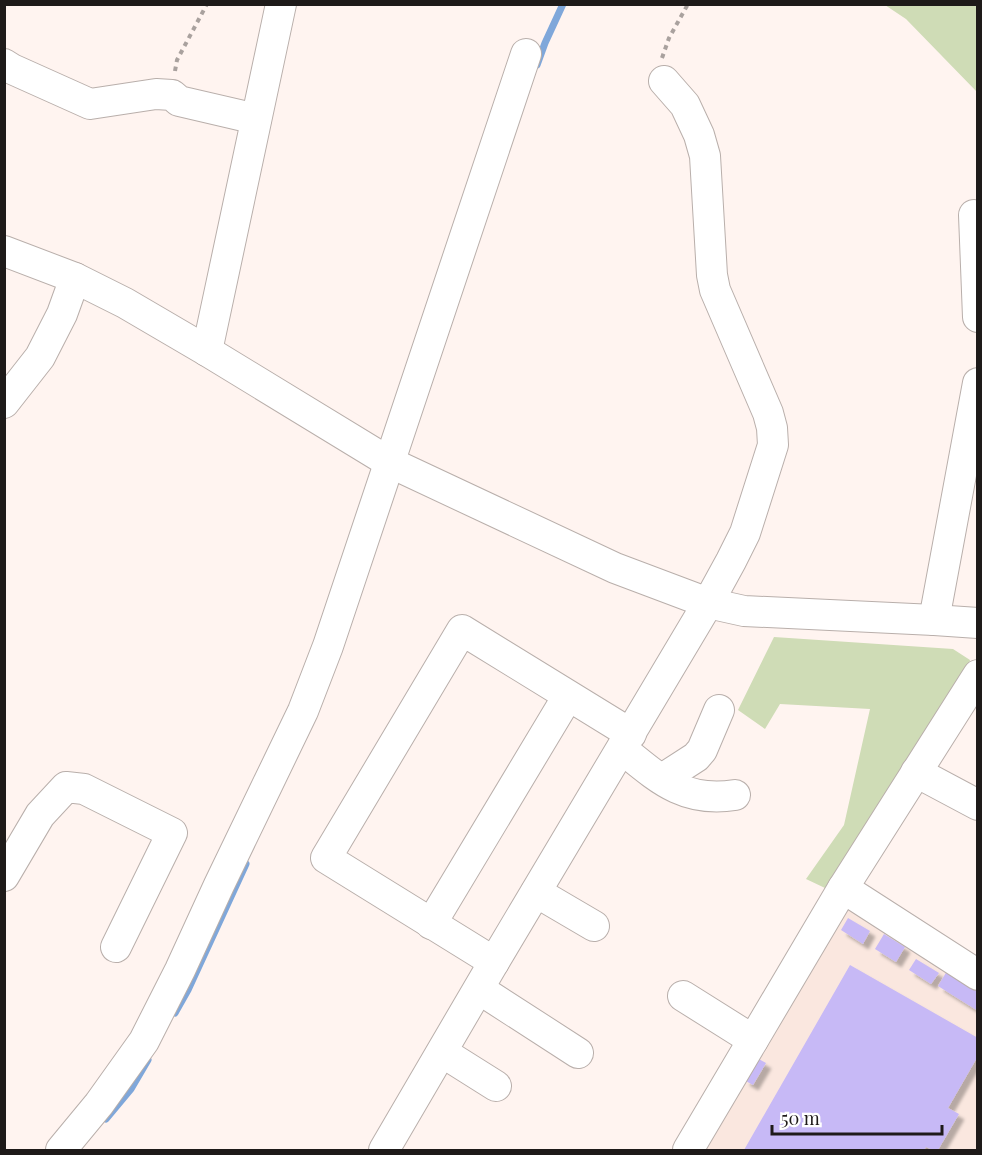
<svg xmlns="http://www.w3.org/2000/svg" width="982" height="1155" viewBox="0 0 982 1155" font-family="'Playfair Display',serif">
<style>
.built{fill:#fae7df}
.green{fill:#cfdcb6}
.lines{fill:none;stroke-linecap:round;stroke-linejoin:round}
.stream{stroke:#7fa7da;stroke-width:7}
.building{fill:#c7b9f6;filter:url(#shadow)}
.minor-casing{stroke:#b9afab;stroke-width:32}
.path{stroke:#a9a19e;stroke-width:4;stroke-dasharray:4.5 4.5;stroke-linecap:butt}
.minor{stroke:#fff;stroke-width:30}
</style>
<defs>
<filter id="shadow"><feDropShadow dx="5.5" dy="5.5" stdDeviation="1.5" flood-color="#0004"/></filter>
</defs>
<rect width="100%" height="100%" fill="#fff4f0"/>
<polygon class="built" points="846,896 977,981 977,1150 696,1150"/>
<g class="green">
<polygon points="885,5 977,5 977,92 906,19"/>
<polygon points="774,637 953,649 970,660 967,675 855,851 825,888 806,879 844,825 870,709 780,704 765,729 738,710"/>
</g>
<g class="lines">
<g class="stream">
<polyline points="537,65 545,43 563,4"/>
<polyline points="175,1013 188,990 246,864"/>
<polyline points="106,1119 131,1089 148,1060"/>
</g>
</g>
<g class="building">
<polygon points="848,918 870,931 863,944 841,930"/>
<polygon points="884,934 905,947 896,962 875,949"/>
<polygon points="916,959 939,973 931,984 909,970"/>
<polygon points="850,965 978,1038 978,1056 948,1108 959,1114 938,1150 933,1150 926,1147 924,1150 744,1150"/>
<polygon points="947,971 978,990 978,1011 938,986"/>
<polygon points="757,1058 766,1063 753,1085 744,1080"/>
</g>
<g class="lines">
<defs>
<g id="minor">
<polyline points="4,64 12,69 90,104 156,94 172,95 179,101 256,119"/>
<polyline points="978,217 974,215 978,317"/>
<polyline points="4,251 75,278 125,303 207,351 389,462 615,568 708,603 744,611 934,620 978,623"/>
<polyline points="207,351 281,4"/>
<polyline points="4,403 40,357 62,314 75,278"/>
<polyline points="934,620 978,383"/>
<path d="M622,749C659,779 684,803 735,795"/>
<polyline points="916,772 978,805"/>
<polyline points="662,779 696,757 702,750 719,710"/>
<polyline points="4,876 40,815 66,787 84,789 172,833 116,947"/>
<polyline points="843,888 978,975"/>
<polyline points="536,892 594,926"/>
<polyline points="431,924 568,696"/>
<polyline points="494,962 326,858 462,630 631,734"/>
<polyline points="479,989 578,1053"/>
<polyline points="683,996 753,1040"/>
<polyline points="442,1052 496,1086"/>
<polyline points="61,1150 99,1104 144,1041 180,970 219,885 303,711 328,646 526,54"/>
<polyline points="384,1150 494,962 708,603 731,561 745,533 773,445 772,428 768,413 715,290 712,275 705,156 699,135 685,105 664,81"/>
<polyline points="688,1150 843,888 978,675"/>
</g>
</defs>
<use href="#minor" class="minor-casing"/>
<g class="path">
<polyline points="662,58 669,38 688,4"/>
<polyline points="175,71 177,60 207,4"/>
</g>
<use href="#minor" class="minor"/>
</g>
<rect width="982" height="1155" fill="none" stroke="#1e1a19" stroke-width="12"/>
<path d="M772 1125v9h170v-9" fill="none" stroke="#1e1a19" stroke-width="3"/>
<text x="781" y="1125" font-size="18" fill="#1e1a19" stroke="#ffffff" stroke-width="4.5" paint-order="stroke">50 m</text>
</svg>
